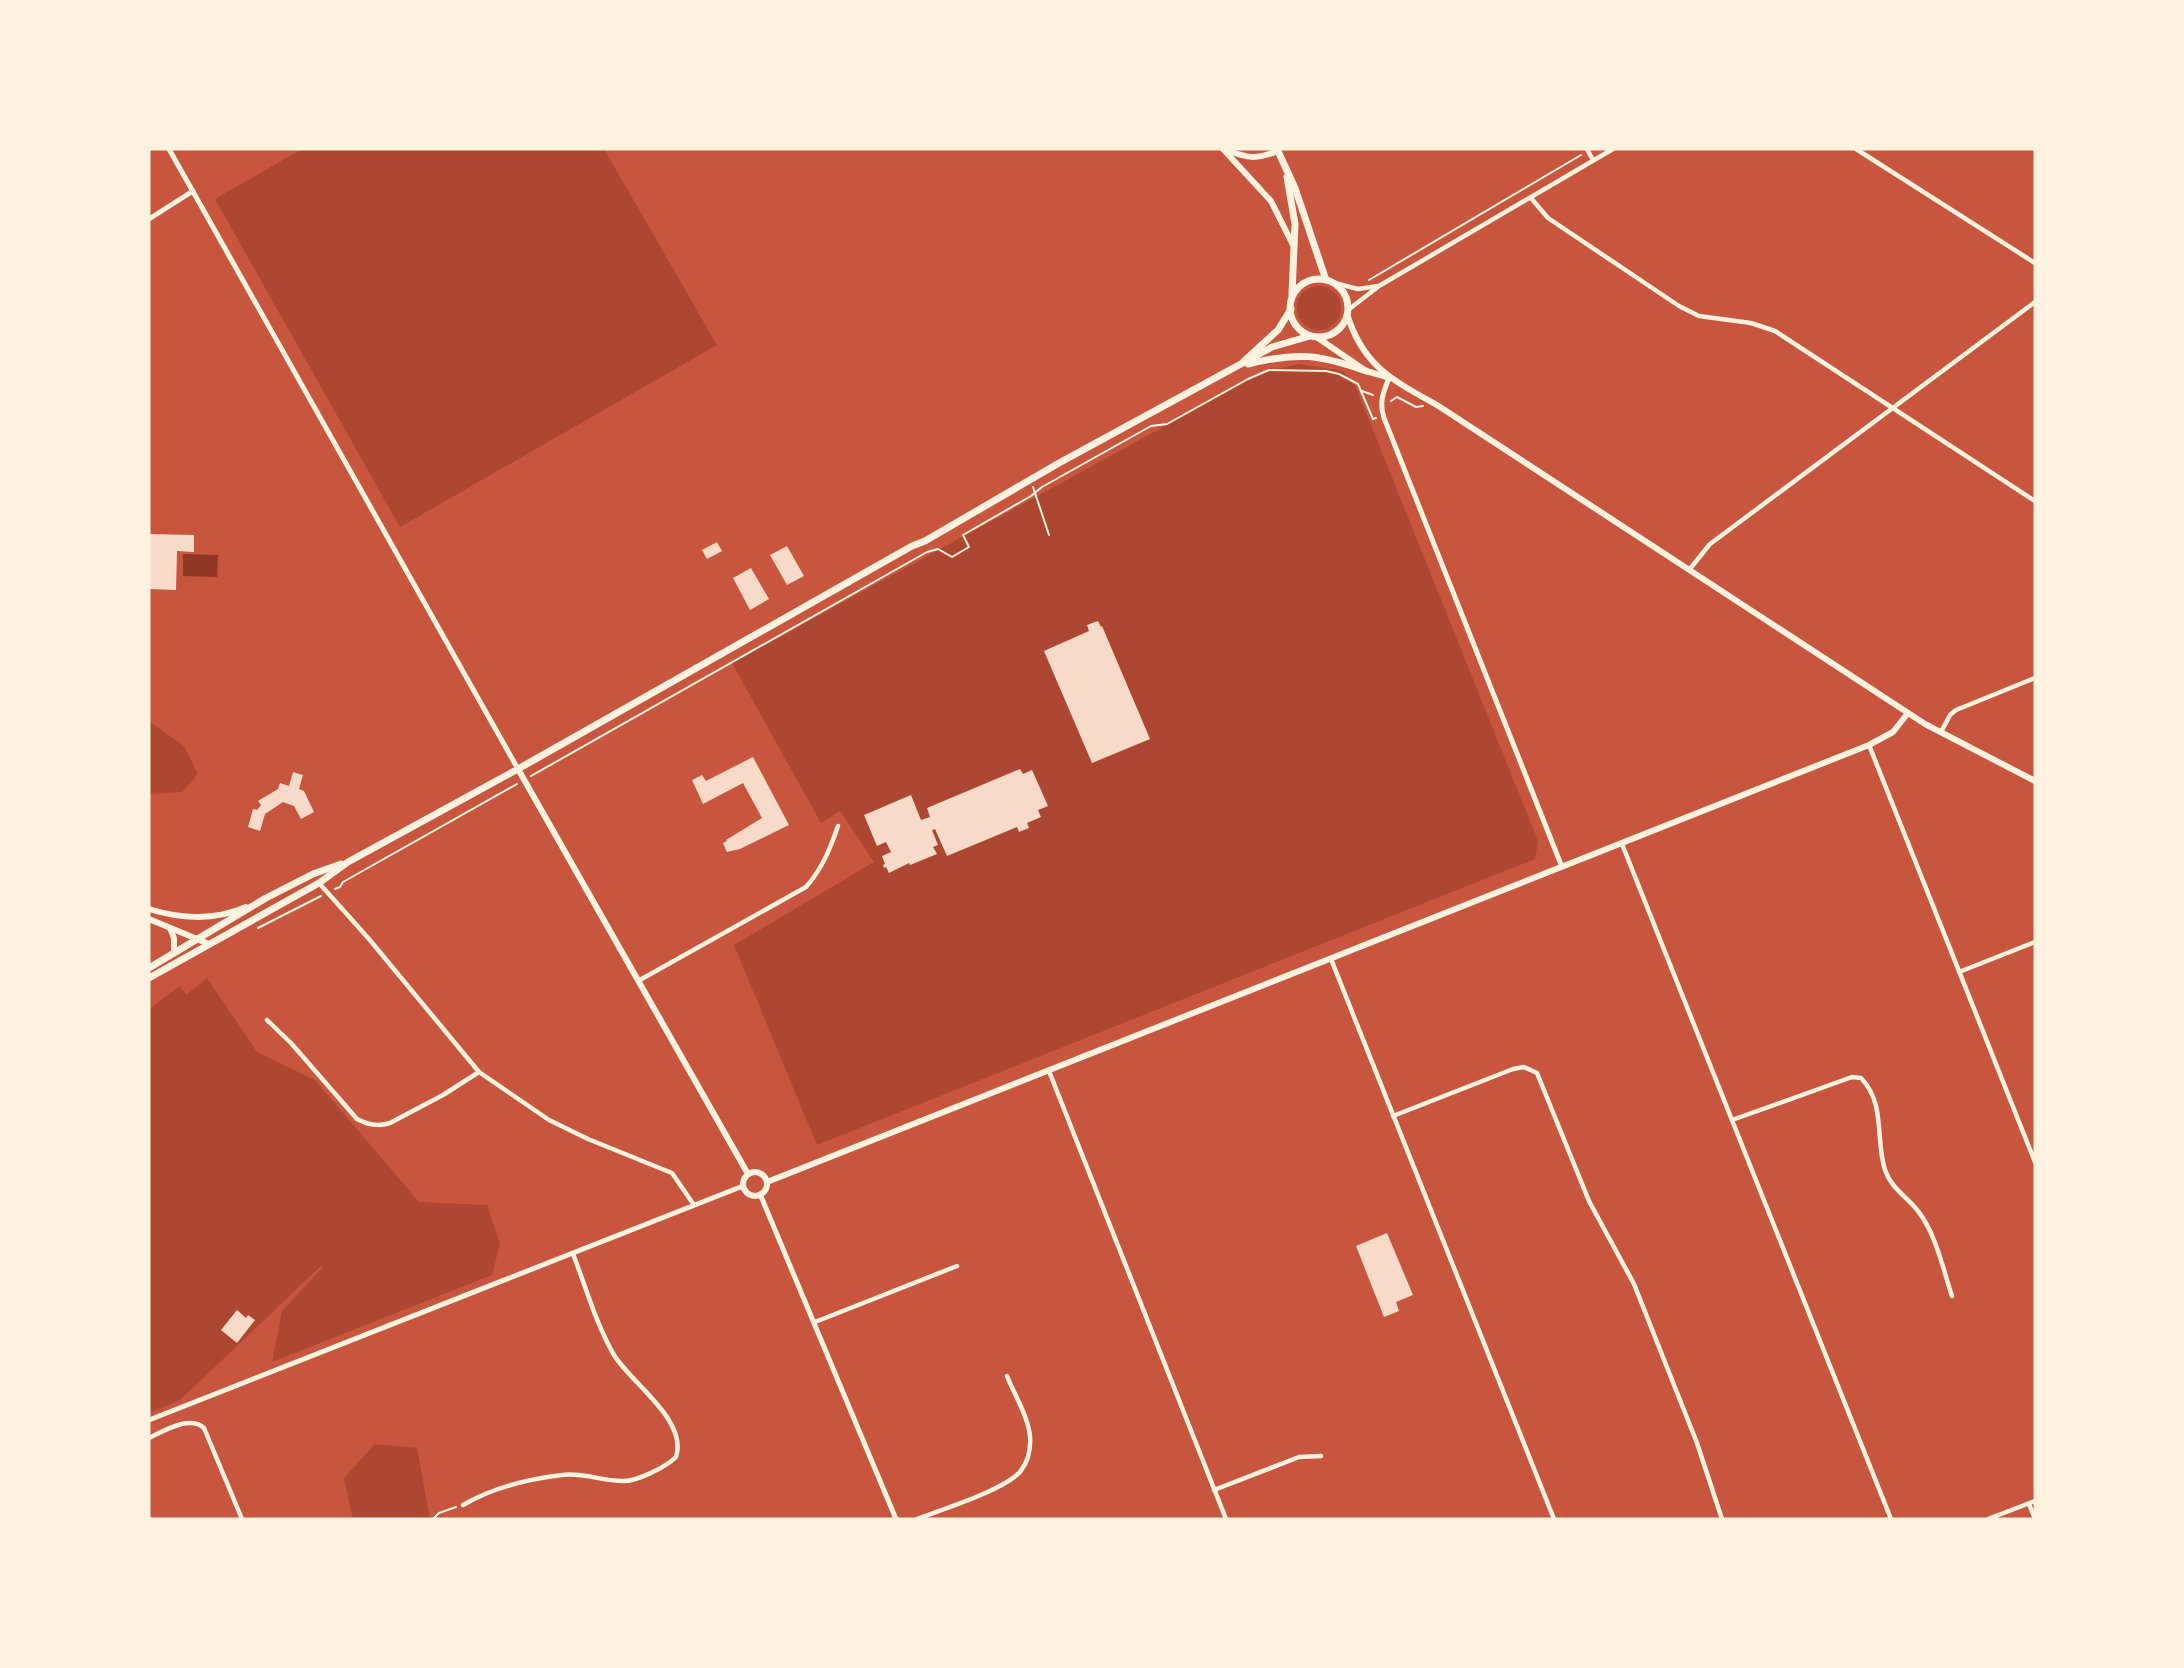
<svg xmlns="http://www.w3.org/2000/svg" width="2184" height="1668" viewBox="0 0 2184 1668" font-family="'Times New Roman',serif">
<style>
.green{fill:#ae4732}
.water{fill:#8f3625}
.building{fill:#f7dbc8}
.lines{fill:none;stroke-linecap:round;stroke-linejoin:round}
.path{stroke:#fff3e0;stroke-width:2}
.minor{stroke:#fff3e0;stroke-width:4.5}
.tertiary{stroke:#fff3e0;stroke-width:5}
.secondary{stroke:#fff3e0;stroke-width:6}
.trunk{stroke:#fff3e0;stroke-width:7}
</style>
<rect width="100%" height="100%" fill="#c8553d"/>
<g class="green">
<polygon points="302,149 604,149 717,345 400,527 215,199"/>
<circle cx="1319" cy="308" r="22"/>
<polygon points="1299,364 1343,371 1350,382 1355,385 1538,841 1535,859 817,1145 734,945 874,862 840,811 821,823 732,663 1264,372"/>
<polygon points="149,721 184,746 198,774 182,792 149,794"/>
<polygon points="207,978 257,1052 315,1080 419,1202 487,1205 500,1244 492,1275 272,1362 282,1311 322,1268 322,1265 180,1400 149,1413 149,1009 180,986 186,995"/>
<polygon points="375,1444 417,1448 430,1519 353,1519 344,1478"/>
</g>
<polygon class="water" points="183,554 218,555 217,577 183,576"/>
<g class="building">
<polygon points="149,534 194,535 194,552 177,551 176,590 149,589"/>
<polygon points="717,542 722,551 707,559 702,550"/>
<polygon points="787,546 804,576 787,585 770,555"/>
<polygon points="751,568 769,599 750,610 733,578"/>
<polygon points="1098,621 1101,627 1102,626 1150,739 1092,763 1044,651 1089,631 1087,625"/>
<polygon points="753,757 789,825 740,849 727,852 723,843 727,841 726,840 762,818 743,783 703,804 692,780 702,775 706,781"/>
<polygon points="1020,769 1023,774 1032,770 1048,806 1038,810 1041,817 1027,823 1029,828 1019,832 1017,827 947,856 935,829 932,830 938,845 933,847 937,854 910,865 909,863 889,873 886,867 884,868 883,865 885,864 882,856 891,852 886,842 877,846 864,815 911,795 921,820 930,817 927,808"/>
<polygon points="293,772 303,775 299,789 304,791 314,812 301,819 294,806 283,802 265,814 260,831 248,827 253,809 257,810 261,805 258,801 278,789 280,783 289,786"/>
<polygon points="1387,1233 1413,1295 1396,1302 1399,1311 1384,1317 1356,1246"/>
<polygon points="237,1310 246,1318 248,1315 255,1320 237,1343 221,1330"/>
</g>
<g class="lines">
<g class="path">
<polyline points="1369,280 1581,155"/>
<polyline points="1362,391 1373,395"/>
<polyline points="1391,401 1397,397 1416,407 1423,406"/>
<polyline points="1033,487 1049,535"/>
<polyline points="531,776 927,552 938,549 952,557 969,547 963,535 1031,496 1042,487 1151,426 1167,424 1248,379 1269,370 1326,371 1339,374 1358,384 1373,419 1376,418"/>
<polyline points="335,889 340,887 343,882 517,784"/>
<polyline points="258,928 321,896"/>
<polyline points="433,1519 439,1513 456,1507"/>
</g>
<g class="minor">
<polyline points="1587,149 1593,160"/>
<polyline points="1856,149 2035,263"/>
<polyline points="1531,198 1548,218 1679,306 1699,316 1751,323 1775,331 2035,501"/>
<polyline points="1335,283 1358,289 1378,286"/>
<polyline points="1348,310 1379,286 1613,149"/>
<polyline points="1689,570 1710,544 2035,302"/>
<polyline points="1941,732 1950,715 1956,710 2035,678"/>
<polyline points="1869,745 2035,1162"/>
<polyline points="1622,844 1891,1519"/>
<polyline points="319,883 369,939 479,1072 549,1120 588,1139 672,1173 694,1205"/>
<polyline points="1331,959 1554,1519"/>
<polyline points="1959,972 2035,942"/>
<path d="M638,981L806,887C822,869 830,849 838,826"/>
<path d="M267,1020L291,1043L357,1119C368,1125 378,1127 390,1123L443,1095L479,1072"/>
<polyline points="1049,1071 1226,1519"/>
<polyline points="1393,1116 1513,1069 1524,1067 1537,1073 1589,1201 1634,1284 1697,1443 1722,1519"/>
<path d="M1732,1120L1852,1077L1861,1078C1886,1104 1875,1139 1885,1170C1891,1188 1907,1197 1918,1211C1936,1234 1943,1269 1952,1296"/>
<polyline points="815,1322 957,1266"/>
<path d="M149,1438C164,1431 189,1415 204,1428L242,1519"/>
<polyline points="1214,1490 1299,1457 1321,1456"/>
<polyline points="2029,1504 2035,1519"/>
<path d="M463,1505C492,1488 528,1479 562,1475C583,1472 601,1481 622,1481C636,1482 666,1467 676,1457C688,1420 631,1383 614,1355C596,1324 586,1287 573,1254"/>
<path d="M917,1519C943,1509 1002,1491 1020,1472C1028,1462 1031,1449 1030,1436C1028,1416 1014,1394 1007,1376"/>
<polyline points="1988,1519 2035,1501"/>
</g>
<g class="tertiary">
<polyline points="169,149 518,769"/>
<polyline points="149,219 193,191"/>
<path d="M1389,378C1383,393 1379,402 1384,418L1562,867"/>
<polyline points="760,1194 896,1519"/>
<polyline points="149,1420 743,1186"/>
</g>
<g class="secondary">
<polyline points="1223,149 1271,201 1294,247"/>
<path d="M1226,150C1248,158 1255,160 1278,151"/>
<path d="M1347,314C1363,366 1392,380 1437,405L1925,724L2035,781"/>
<polyline points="1318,338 1366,371 1387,377"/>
<polyline points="518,769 748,1174"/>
<path d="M149,909C181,919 214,921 246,907"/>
<polyline points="149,919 209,944"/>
<polyline points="170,928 174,938 174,953"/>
<circle cx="755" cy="1184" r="12"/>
<polyline points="767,1182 1869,745 1893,732 1908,713"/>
</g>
<g class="trunk">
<polyline points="1277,149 1295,188 1326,280"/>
<polyline points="1287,177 1295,224 1292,294"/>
<circle cx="1319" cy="308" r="29"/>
<polyline points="1243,362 1278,330 1291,309"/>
<path d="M1248,364C1297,352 1319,354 1366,371"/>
<polyline points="149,968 266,898 313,874 341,864"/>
<polyline points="149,978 319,883 348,862 518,769 912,546 925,541 1059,463 1272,347 1310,336"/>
</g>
</g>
<rect width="2184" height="1668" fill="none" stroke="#fff3e0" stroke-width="301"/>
</svg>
